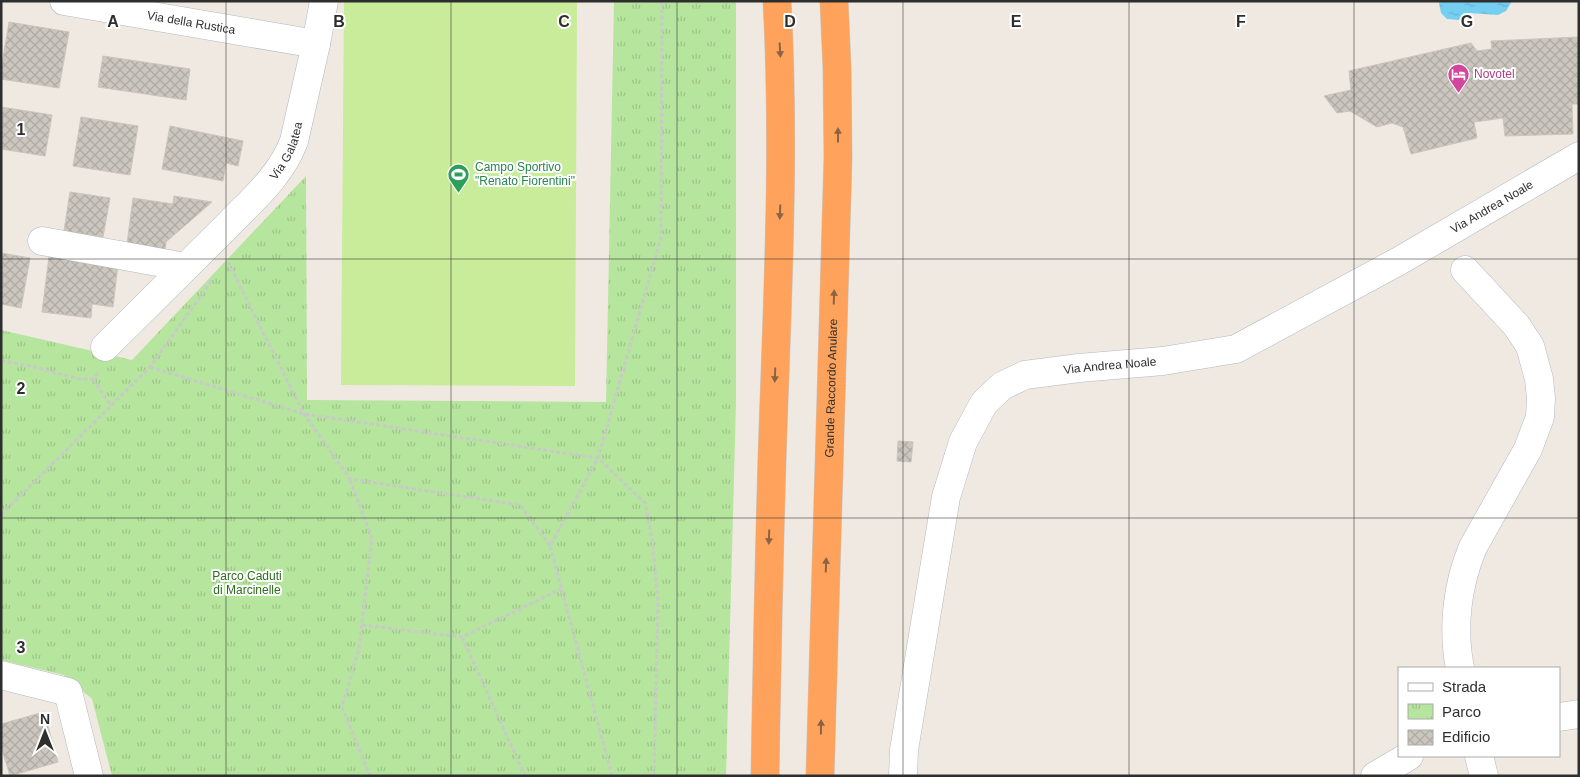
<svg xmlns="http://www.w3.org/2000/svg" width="1580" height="777" viewBox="0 0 1580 777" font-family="Helvetica,sans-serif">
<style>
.park{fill:url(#park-tufts)}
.pitch{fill:#c9ec9a}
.water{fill:url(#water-ripples)}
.building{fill:url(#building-cross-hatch);stroke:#cbc5ba}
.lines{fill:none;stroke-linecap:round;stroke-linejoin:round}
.minor-casing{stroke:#b4b7c1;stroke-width:29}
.highway-casing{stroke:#c9c9c9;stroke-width:29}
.path{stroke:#c9c9c9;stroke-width:3;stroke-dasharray:4 2.5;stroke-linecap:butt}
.minor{stroke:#fff;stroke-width:28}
.highway{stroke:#ffa35c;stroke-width:28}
.oneway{fill:#8c6343}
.grid{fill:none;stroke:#2e2e2e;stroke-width:1;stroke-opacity:0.55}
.labels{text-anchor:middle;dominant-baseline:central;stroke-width:4;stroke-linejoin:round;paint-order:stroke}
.street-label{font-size:12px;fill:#2e2e2e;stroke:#fff}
.hotel-label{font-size:12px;fill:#b23c85;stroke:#fff;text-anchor:start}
.leisure-label{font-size:12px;fill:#27864d;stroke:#fff;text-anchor:start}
.park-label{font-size:12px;fill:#2c6e1b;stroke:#fff}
.grid-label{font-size:16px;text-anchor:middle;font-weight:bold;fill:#2e2e2e;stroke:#fff;stroke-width:4;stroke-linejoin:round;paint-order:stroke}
</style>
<defs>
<pattern id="park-tufts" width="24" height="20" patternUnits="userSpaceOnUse" patternTransform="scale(1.25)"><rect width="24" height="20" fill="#b6e59e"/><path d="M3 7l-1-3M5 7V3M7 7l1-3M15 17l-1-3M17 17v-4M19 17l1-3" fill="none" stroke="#9dc588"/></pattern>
<pattern id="water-ripples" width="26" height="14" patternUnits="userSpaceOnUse" patternTransform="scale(1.25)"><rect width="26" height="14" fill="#75cff0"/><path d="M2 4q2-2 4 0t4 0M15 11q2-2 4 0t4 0" fill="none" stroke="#66b2ce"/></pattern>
<pattern id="building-cross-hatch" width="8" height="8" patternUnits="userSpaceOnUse" patternTransform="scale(1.25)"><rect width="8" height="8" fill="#cbc7bf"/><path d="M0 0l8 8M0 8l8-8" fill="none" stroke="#afaba4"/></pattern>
</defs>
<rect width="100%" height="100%" fill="#efe9e1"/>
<polygon class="park" points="614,1 736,1 736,402 726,776 112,776 92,699 64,675 1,660 1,330 132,360 306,176 307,400 606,402"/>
<polygon class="pitch" points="344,1 577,1 575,386 341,385"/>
<polygon class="water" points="1440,1 1512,1 1506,11 1498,15 1470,13 1459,20 1447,19 1441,13 1439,3"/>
<g class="building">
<polygon points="9,22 69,32 59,88 1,79 1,70"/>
<polygon points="1579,37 1579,104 1572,104 1573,134 1505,136 1503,118 1489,120 1474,122 1477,138 1411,154 1403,127 1392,123 1377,127 1350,111 1337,113 1324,96 1351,90 1349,71 1471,43 1477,51 1492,49 1491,41"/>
<polygon points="103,56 190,69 186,100 98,87"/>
<polygon points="1,107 52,115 45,156 1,149"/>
<polygon points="81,117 138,126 130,175 73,166"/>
<polygon points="170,126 243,141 238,166 226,163 223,181 162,169"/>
<polygon points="70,192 110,198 103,237 64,231"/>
<polygon points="174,196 212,202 166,242 165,250 127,244 133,198 173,204"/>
<polygon points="1,253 30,258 21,308 1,304"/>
<polygon points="49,256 118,264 113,307 92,304 91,318 42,312"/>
<polygon points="898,441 913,442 911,462 897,461"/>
<polygon points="44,712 58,762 10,776 1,746 1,724"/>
</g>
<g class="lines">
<defs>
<g id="minor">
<path id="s1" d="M64,1L316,44"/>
<polyline points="42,241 185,267"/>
<path id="s2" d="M105,347C146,306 187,266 228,225C253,199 281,176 294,141L316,44L324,1"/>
<path d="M1460,668C1452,628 1457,585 1473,547L1528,449L1540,417L1541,398L1539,379L1530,346L1516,325L1465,270"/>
<polyline points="1,675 68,692 89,776"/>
<polyline points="1559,717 1579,714"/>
<polyline points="1479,756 1484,776"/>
<path id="s3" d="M903,776L904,750L946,497L963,442L984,403L1002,386L1025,375L1079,368L1163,361L1236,349L1399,261L1579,156"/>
<polyline points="1375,776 1409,756"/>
</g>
<g id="highway">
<path d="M765,776C767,660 769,545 773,429C778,287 785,144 777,1"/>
<path id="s4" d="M820,776L838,157L837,68L834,1"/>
</g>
</defs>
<use href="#minor" class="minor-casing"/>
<use href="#highway" class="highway-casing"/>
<g class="path">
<polyline points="228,262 304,414 350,479 520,505 550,546"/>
<polyline points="1,361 26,365 80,379 93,379 99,371"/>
<polyline points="150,367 304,414 598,458 550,546 612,776"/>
<polyline points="93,379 111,406"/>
<polyline points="350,480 372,538 359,648 342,707 370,776"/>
<polyline points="1,515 150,367 212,280"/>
<polyline points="362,625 462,637 561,589"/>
<polyline points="462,637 525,776"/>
<polyline points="654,776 658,600 652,538 645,503 598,458 661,238 662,1"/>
</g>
<use href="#minor" class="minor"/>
<use href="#highway" class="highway"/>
</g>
<defs><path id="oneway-solid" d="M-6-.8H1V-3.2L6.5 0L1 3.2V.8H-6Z" transform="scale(1.25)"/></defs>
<g class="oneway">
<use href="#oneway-solid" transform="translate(780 50) rotate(87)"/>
<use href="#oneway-solid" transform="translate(838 135) rotate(-90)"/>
<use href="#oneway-solid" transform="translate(780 212) rotate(92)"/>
<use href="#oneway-solid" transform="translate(834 297) rotate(-88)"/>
<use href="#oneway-solid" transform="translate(775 375) rotate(92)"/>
<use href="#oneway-solid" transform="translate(769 537) rotate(92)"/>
<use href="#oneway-solid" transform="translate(826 565) rotate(-88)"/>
<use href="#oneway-solid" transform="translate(821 727) rotate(-89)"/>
</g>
<path class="grid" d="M226,1V776M451,1V776M677,1V776M903,1V776M1129,1V776M1354,1V776M1,259H1579M1,518H1579"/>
<defs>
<symbol id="hotel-pin" viewBox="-11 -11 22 30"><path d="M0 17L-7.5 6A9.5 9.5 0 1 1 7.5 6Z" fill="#d1479c" stroke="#fff"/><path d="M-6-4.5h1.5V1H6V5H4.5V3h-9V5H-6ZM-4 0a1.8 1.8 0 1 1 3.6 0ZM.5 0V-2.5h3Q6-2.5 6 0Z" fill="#fff"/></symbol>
<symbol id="stadium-pin" viewBox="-11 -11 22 30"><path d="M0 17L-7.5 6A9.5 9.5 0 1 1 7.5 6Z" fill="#2e9e5b" stroke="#fff"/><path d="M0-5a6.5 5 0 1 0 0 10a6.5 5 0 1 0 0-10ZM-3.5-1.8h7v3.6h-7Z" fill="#fff"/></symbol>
</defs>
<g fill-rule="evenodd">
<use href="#hotel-pin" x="1446" y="62" width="25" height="34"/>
<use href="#stadium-pin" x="446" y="162" width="25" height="34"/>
</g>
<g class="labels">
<g class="street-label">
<text stroke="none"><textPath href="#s1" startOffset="129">Via della Rustica</textPath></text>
<text stroke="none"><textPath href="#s2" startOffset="269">Via Galatea</textPath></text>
<text stroke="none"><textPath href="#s3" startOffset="940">Via Andrea Noale</textPath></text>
<text stroke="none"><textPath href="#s3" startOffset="520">Via Andrea Noale</textPath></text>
<text stroke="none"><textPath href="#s4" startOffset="388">Grande Raccordo Anulare</textPath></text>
</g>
<g class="hotel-label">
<text x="1474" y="74">Novotel</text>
</g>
<g class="leisure-label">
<text x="475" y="167">Campo Sportivo<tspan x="475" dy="14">"Renato Fiorentini"</tspan></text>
</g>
<g class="park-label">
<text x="247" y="576">Parco Caduti<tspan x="247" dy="14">di Marcinelle</tspan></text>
</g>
</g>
<g class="grid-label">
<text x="113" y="27">A</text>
<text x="339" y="27">B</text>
<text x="564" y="27">C</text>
<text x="790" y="27">D</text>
<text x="1016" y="27">E</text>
<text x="1241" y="27">F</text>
<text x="1467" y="27">G</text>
<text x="21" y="135">1</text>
<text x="21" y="394">2</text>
<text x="21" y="653">3</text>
</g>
<rect width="1580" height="777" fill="none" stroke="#2e2e2e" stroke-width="5"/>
<rect x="1398" y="667" width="162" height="90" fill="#ffffff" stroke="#ababab"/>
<rect x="1408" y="683" width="25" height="8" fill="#ffffff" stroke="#ababab"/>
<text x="1442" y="692" font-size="15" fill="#2e2e2e">Strada</text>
<rect x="1408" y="704" width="25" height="15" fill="url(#park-tufts)" stroke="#ababab"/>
<text x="1442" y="717" font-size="15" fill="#2e2e2e">Parco</text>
<rect x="1408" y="730" width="25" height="15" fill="url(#building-cross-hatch)" stroke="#ababab"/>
<text x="1442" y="742" font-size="15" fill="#2e2e2e">Edificio</text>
<g transform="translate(45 732)" stroke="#ffffff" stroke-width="4" paint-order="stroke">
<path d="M0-4L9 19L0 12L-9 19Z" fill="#2e2e2e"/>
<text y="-8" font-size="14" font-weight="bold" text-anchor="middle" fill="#2e2e2e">N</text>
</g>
</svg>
